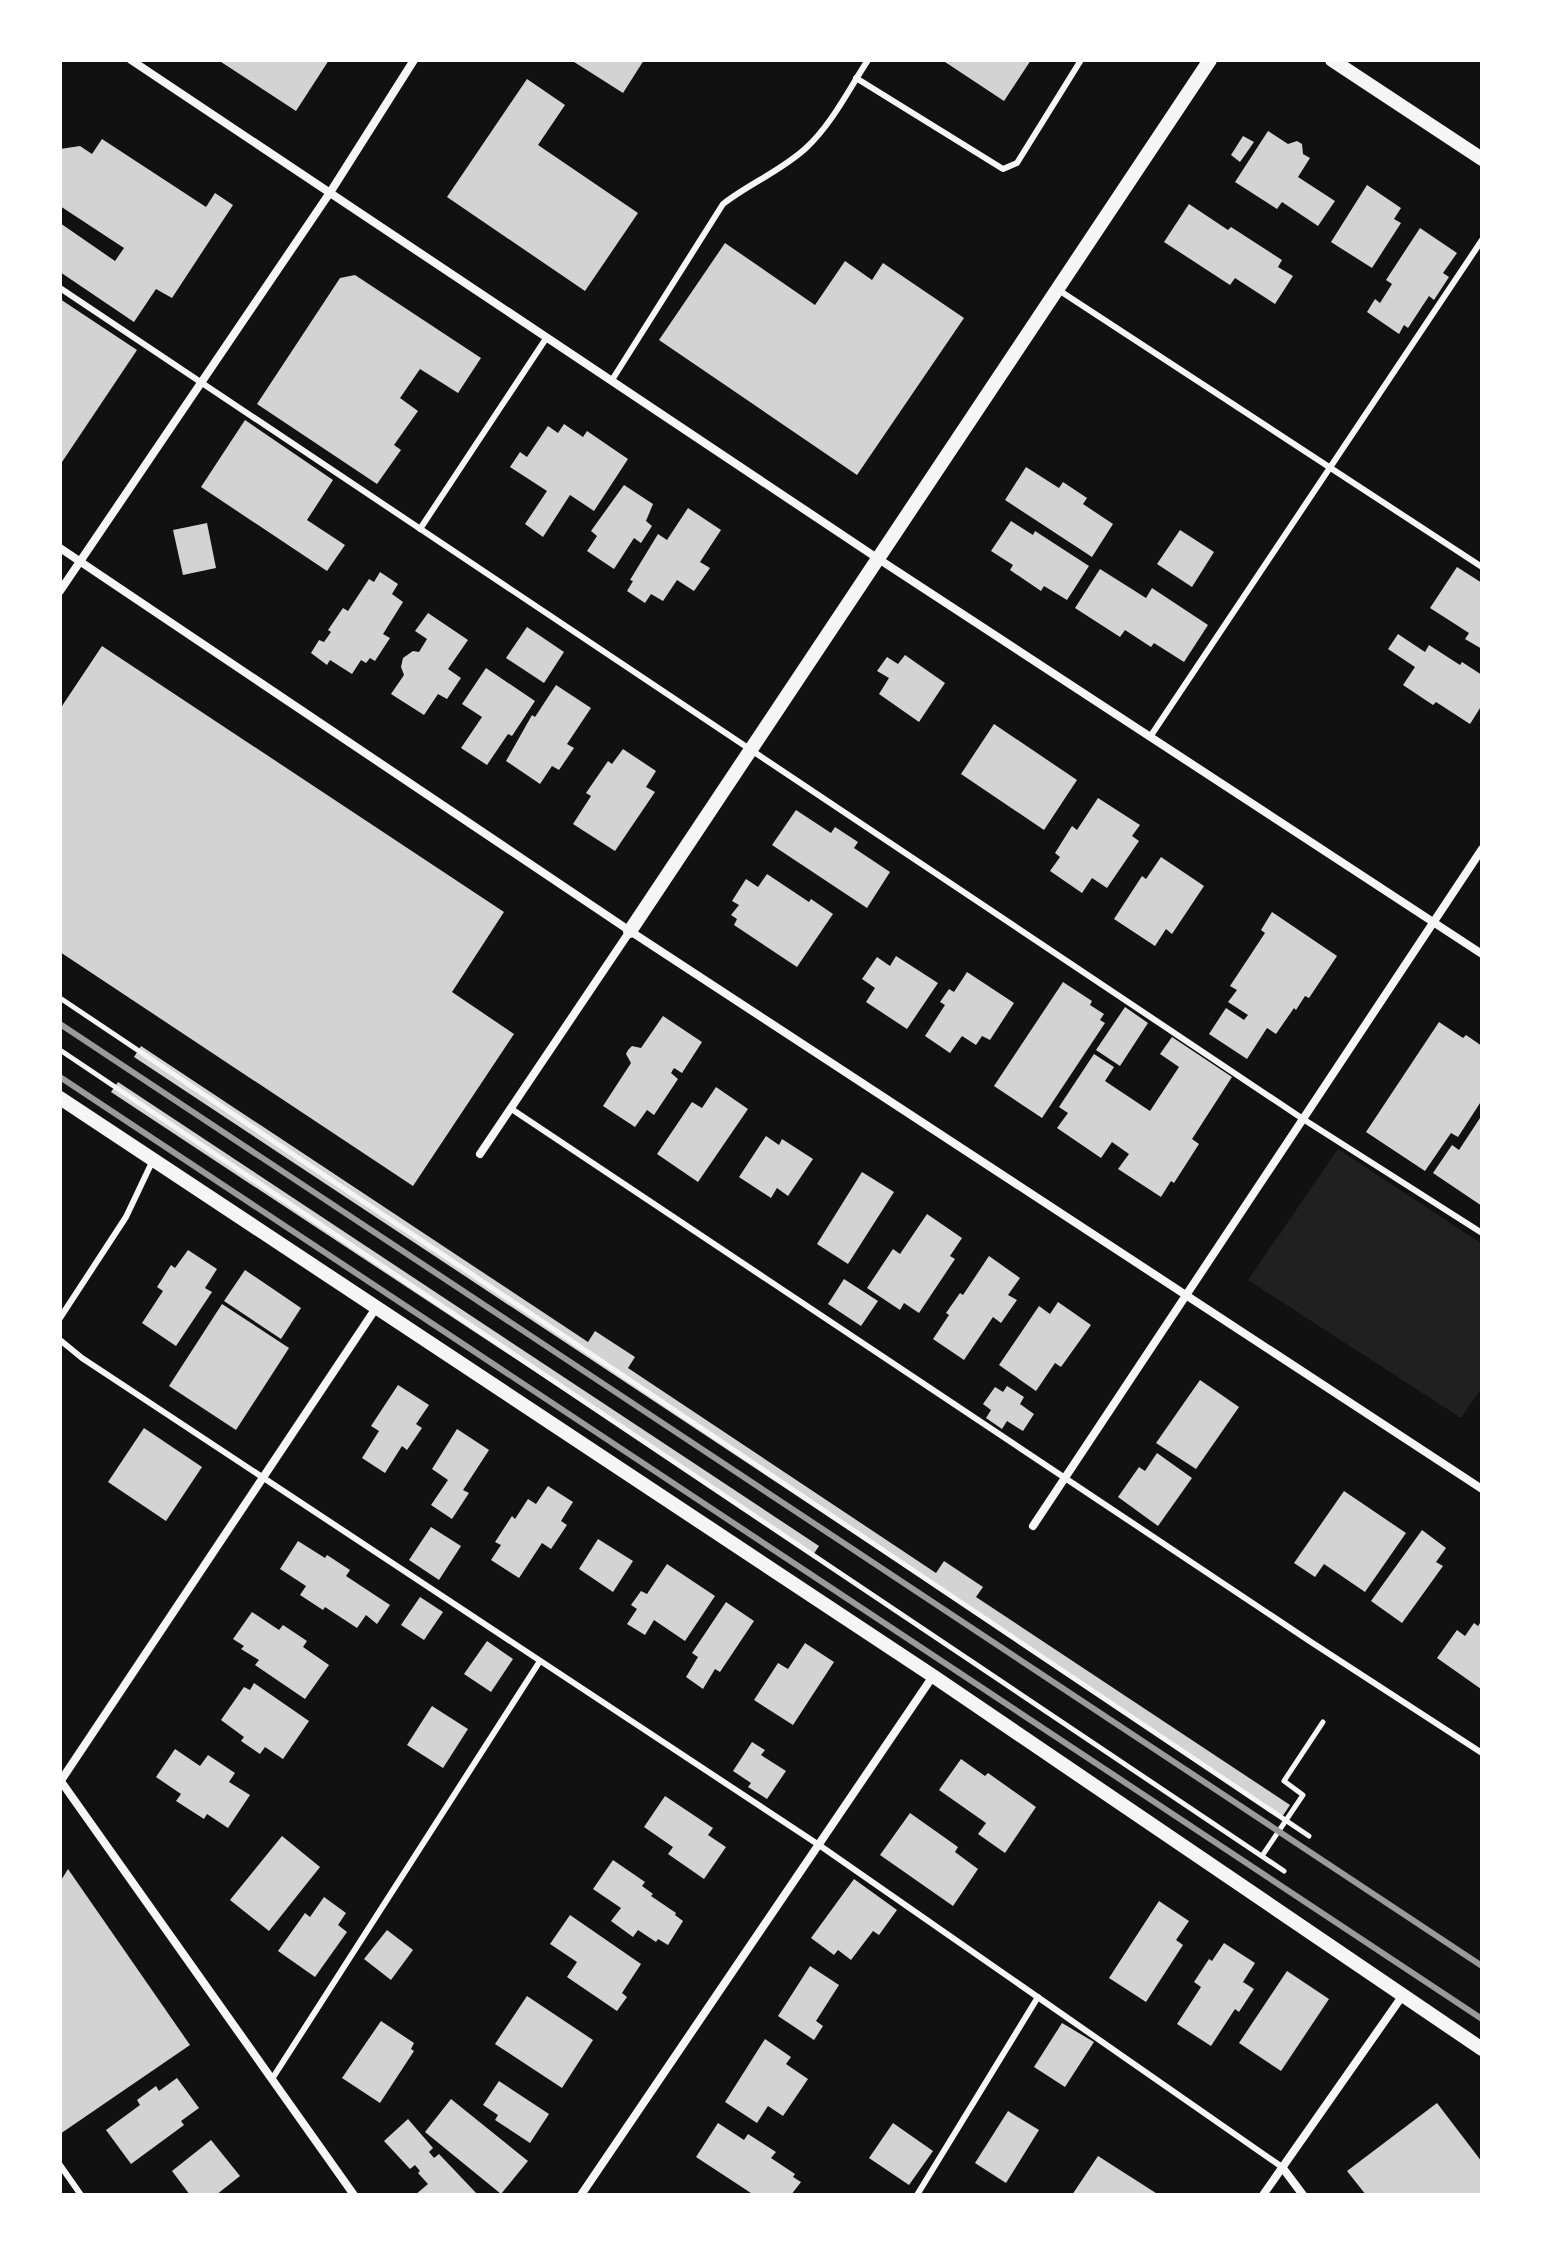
<svg xmlns="http://www.w3.org/2000/svg" width="1542" height="2255" viewBox="0 0 1542 2255" font-family="Lato,sans-serif">
<style>
.green{fill:#202020}
.building{fill:#d3d3d3}
.lines{fill:none;stroke-linecap:round;stroke-linejoin:round}
.path{stroke:#f5f5f5;stroke-width:5}
.service{stroke:#f5f5f5;stroke-width:6}
.minor{stroke:#f5f5f5;stroke-width:8}
.tertiary{stroke:#f5f5f5;stroke-width:14}
.rail{stroke:#9a9a9a;stroke-width:6}
</style>
<rect width="100%" height="100%" fill="#111"/>
<polygon class="green" points="1338,1149 1482,1244 1482,1387 1461,1418 1248,1280"/>
<g class="building">
<polygon points="218,60 329,60 296,111"/>
<polygon points="571,60 644,60 623,93"/>
<polygon points="942,60 1031,60 1004,101"/>
<polygon points="527,79 565,105 538,145 638,213 585,291 447,197"/>
<polygon points="1268,131 1288,144 1297,141 1302,144 1303,154 1310,158 1298,177 1335,201 1318,226 1282,202 1277,209 1235,182"/>
<polygon points="1243,136 1254,142 1240,162 1231,155"/>
<polygon points="102,139 206,207 215,193 233,205 172,298 156,289 134,322 60,272 60,223 115,261 124,248 60,206 60,149 80,146 92,154"/>
<polygon points="1367,185 1401,208 1394,219 1401,223 1372,268 1331,242"/>
<polygon points="1189,204 1228,230 1231,227 1282,260 1278,267 1293,276 1275,304 1235,278 1230,285 1164,242"/>
<polygon points="1420,228 1457,253 1443,273 1449,277 1434,300 1429,296 1408,328 1404,325 1399,334 1367,312 1375,299 1380,303 1392,284 1386,280"/>
<polygon points="725,243 815,305 845,261 872,280 883,263 964,318 857,475 659,340"/>
<polygon points="355,275 481,358 458,393 420,369 400,398 418,411 394,445 401,450 377,484 257,404 340,278"/>
<polygon points="60,299 137,350 60,465"/>
<polygon points="245,420 333,480 307,520 345,545 327,571 201,487"/>
<polygon points="564,424 583,437 587,431 628,459 594,511 570,495 543,537 525,524 547,491 510,467 520,452 527,457 548,426 558,433"/>
<polygon points="1026,467 1059,488 1063,482 1087,498 1083,504 1113,524 1092,557 1005,500"/>
<polygon points="624,485 653,504 646,521 652,526 641,543 634,538 614,569 587,551 597,536 591,531"/>
<polygon points="688,508 721,530 700,562 710,568 694,591 677,580 663,601 651,594 645,603 627,591 633,581 630,580 658,534 667,540"/>
<polygon points="1011,521 1033,535 1035,531 1089,566 1067,600 1044,586 1041,591 1010,570 1013,565 991,551"/>
<polygon points="207,523 216,568 183,575 173,530"/>
<polygon points="1180,530 1214,552 1192,587 1157,564"/>
<polygon points="1457,567 1482,583 1482,649 1465,639 1469,633 1430,608"/>
<polygon points="1100,569 1146,598 1152,588 1208,625 1184,662 1154,643 1151,647 1125,630 1120,637 1075,608"/>
<polygon points="380,572 398,584 392,594 403,602 383,634 390,638 375,661 370,658 366,663 361,660 352,674 330,660 327,665 311,653 319,640 324,642 331,632 328,630 343,608 348,611 369,579 374,582"/>
<polygon points="428,613 468,640 448,669 461,678 447,699 438,694 424,715 391,694 404,675 401,667 403,658 413,651 419,652 427,639 415,631"/>
<polygon points="527,627 564,652 544,683 506,658"/>
<polygon points="1398,634 1425,652 1429,645 1460,665 1462,662 1482,675 1482,705 1470,724 1436,702 1433,705 1403,685 1415,667 1388,649"/>
<polygon points="102,646 504,912 452,992 514,1034 413,1186 60,952 60,709"/>
<polygon points="905,655 945,683 919,722 879,694 889,678 877,671 887,657 898,664"/>
<polygon points="486,668 535,701 512,736 508,734 487,765 461,748 482,717 462,704"/>
<polygon points="556,685 591,708 567,744 574,748 559,770 552,766 540,784 506,761 532,715 535,717"/>
<polygon points="994,724 1077,780 1044,830 961,774"/>
<polygon points="623,749 656,771 646,787 655,792 615,851 573,824 591,796 586,793 608,761 612,764"/>
<polygon points="1098,798 1140,825 1132,836 1139,841 1107,888 1092,878 1082,893 1050,871 1060,857 1055,853 1072,826 1077,830"/>
<polygon points="796,810 831,833 835,827 858,842 854,848 890,872 867,908 772,845"/>
<polygon points="1161,857 1204,886 1172,934 1166,929 1155,946 1114,919 1142,876 1146,879"/>
<polygon points="767,874 809,902 811,899 833,914 797,967 734,925 737,919 731,915 739,905 732,901 746,879 758,887"/>
<polygon points="1272,912 1337,956 1309,998 1305,996 1296,1010 1294,1008 1276,1034 1267,1028 1247,1059 1209,1034 1226,1008 1244,1020 1248,1015 1228,1002 1237,990 1230,986 1265,933 1261,930"/>
<polygon points="896,956 938,983 907,1029 866,1002 875,988 862,979 877,957 890,966"/>
<polygon points="967,972 1014,1003 990,1040 982,1036 976,1045 962,1036 950,1053 925,1036 945,1005 940,1002 949,989 954,992"/>
<polygon points="1063,982 1092,1001 1090,1005 1104,1014 1100,1020 1105,1023 1042,1118 994,1086"/>
<polygon points="1125,1007 1148,1023 1120,1066 1096,1050"/>
<polygon points="663,1016 702,1042 682,1073 674,1068 671,1073 678,1079 654,1115 647,1110 635,1127 603,1106 631,1063 626,1054 628,1050 632,1046 641,1048"/>
<polygon points="1439,1022 1463,1038 1466,1035 1482,1046 1482,1100 1458,1137 1451,1133 1425,1171 1366,1132"/>
<polygon points="1172,1037 1232,1077 1192,1139 1199,1144 1174,1183 1171,1181 1161,1197 1118,1169 1129,1154 1112,1142 1101,1158 1057,1128 1068,1113 1059,1107 1094,1054 1114,1067 1105,1081 1150,1111 1179,1067 1160,1054"/>
<polygon points="141,1046 588,1342 595,1331 635,1357 628,1368 936,1573 944,1561 983,1587 976,1597 1290,1805 1282,1817 134,1057"/>
<polygon points="118,1082 819,1546 813,1555 111,1092"/>
<polygon points="716,1087 748,1109 698,1182 657,1154 692,1102 702,1108"/>
<polygon points="1482,1115 1482,1206 1433,1173 1452,1145 1459,1150"/>
<polygon points="766,1136 779,1145 782,1139 813,1159 788,1196 777,1188 771,1198 739,1177"/>
<polygon points="862,1172 894,1192 848,1264 817,1244"/>
<polygon points="927,1214 962,1238 950,1256 955,1259 919,1313 904,1303 900,1310 867,1288 893,1249 900,1254"/>
<polygon points="188,1250 217,1269 205,1288 212,1292 176,1346 142,1323 163,1291 157,1287 171,1265 175,1268"/>
<polygon points="989,1256 1020,1278 1008,1295 1017,1300 1001,1323 993,1317 964,1360 933,1339 949,1315 946,1313 960,1293 963,1295"/>
<polygon points="245,1270 301,1308 281,1339 224,1301"/>
<polygon points="844,1279 878,1301 861,1326 828,1304"/>
<polygon points="1058,1302 1091,1325 1061,1367 1055,1363 1036,1391 999,1365 1039,1306 1050,1314"/>
<polygon points="222,1304 289,1348 236,1430 169,1386"/>
<polygon points="1200,1380 1239,1407 1196,1469 1156,1443"/>
<polygon points="398,1385 429,1405 416,1424 422,1428 407,1450 402,1446 385,1473 362,1458 379,1431 371,1426"/>
<polygon points="1007,1386 1024,1397 1020,1404 1034,1414 1023,1431 1007,1421 1002,1429 986,1418 991,1410 983,1404 995,1387 1003,1392"/>
<polygon points="144,1428 202,1467 166,1521 108,1482"/>
<polygon points="457,1429 489,1450 463,1490 469,1493 452,1519 431,1505 448,1480 432,1469"/>
<polygon points="1157,1453 1192,1478 1158,1526 1118,1497 1139,1467 1145,1471"/>
<polygon points="548,1486 573,1502 561,1521 567,1525 551,1549 542,1543 519,1578 491,1560 501,1545 495,1542 512,1516 515,1519 528,1499 536,1504"/>
<polygon points="1344,1491 1406,1533 1365,1592 1324,1564 1315,1577 1294,1563"/>
<polygon points="431,1527 461,1546 439,1580 409,1560"/>
<polygon points="1422,1530 1446,1548 1436,1562 1443,1566 1402,1623 1371,1601"/>
<polygon points="598,1539 633,1561 613,1592 579,1569"/>
<polygon points="298,1541 325,1558 327,1555 350,1570 346,1576 390,1605 377,1624 366,1615 357,1628 325,1607 323,1610 300,1595 306,1586 280,1569"/>
<polygon points="667,1564 715,1596 685,1641 654,1620 645,1635 627,1624 637,1609 631,1605 641,1591 647,1594"/>
<polygon points="420,1597 443,1612 424,1640 401,1625"/>
<polygon points="726,1602 754,1621 720,1672 715,1669 703,1689 686,1677 698,1657 692,1653"/>
<polygon points="252,1612 279,1630 283,1625 307,1641 303,1647 329,1665 305,1699 255,1665 259,1660 241,1649 244,1646 233,1639"/>
<polygon points="1482,1620 1482,1687 1481,1689 1437,1658 1457,1630 1465,1636 1474,1623 1478,1626"/>
<polygon points="487,1641 513,1659 491,1692 464,1674"/>
<polygon points="805,1643 834,1662 793,1725 754,1700 778,1663 788,1669"/>
<polygon points="254,1683 309,1721 283,1759 265,1747 260,1754 241,1741 244,1737 221,1720 244,1687 250,1690"/>
<polygon points="432,1706 468,1729 443,1768 407,1745"/>
<polygon points="752,1742 765,1750 761,1755 786,1771 767,1799 748,1787 751,1783 733,1771"/>
<polygon points="175,1749 200,1766 208,1755 235,1773 229,1782 250,1795 228,1828 207,1814 204,1819 176,1801 181,1794 156,1777"/>
<polygon points="961,1759 985,1776 988,1773 1036,1807 1005,1853 978,1834 986,1823 939,1790"/>
<polygon points="665,1796 713,1828 708,1835 726,1847 704,1879 668,1854 673,1847 644,1827"/>
<polygon points="910,1813 958,1847 955,1852 978,1869 953,1906 880,1855"/>
<polygon points="282,1836 320,1867 269,1931 230,1900"/>
<polygon points="613,1860 645,1882 642,1886 653,1894 651,1896 676,1913 675,1915 683,1921 668,1945 658,1939 656,1942 638,1930 633,1937 611,1921 621,1908 593,1889"/>
<polygon points="68,1869 190,2045 60,2134 60,1882"/>
<polygon points="854,1879 897,1910 879,1935 873,1931 851,1960 838,1950 834,1955 811,1938"/>
<polygon points="324,1897 346,1913 338,1925 347,1932 315,1977 278,1951 305,1913 310,1917"/>
<polygon points="1159,1901 1189,1921 1176,1940 1183,1945 1146,2002 1109,1978"/>
<polygon points="570,1915 641,1964 622,1993 627,1997 617,2011 567,1977 577,1962 550,1944"/>
<polygon points="387,1930 413,1950 391,1980 364,1959"/>
<polygon points="1224,1943 1255,1963 1243,1982 1254,1989 1239,2012 1235,2009 1211,2046 1177,2024 1201,1987 1194,1982 1209,1959 1212,1961"/>
<polygon points="810,1966 839,1985 816,2021 823,2026 814,2040 778,2016"/>
<polygon points="1287,1971 1329,1999 1281,2071 1239,2043"/>
<polygon points="527,1996 593,2040 562,2088 495,2044"/>
<polygon points="381,2021 414,2043 411,2049 414,2051 380,2103 342,2078"/>
<polygon points="1062,2023 1094,2042 1065,2087 1034,2067"/>
<polygon points="765,2039 791,2057 786,2064 808,2079 783,2116 768,2106 757,2123 725,2102"/>
<polygon points="177,2078 199,2108 181,2121 184,2125 131,2164 106,2130 140,2105 137,2100 156,2086 159,2091"/>
<polygon points="499,2081 549,2114 530,2143 495,2120 498,2115 483,2105"/>
<polygon points="451,2099 528,2161 501,2194 425,2132"/>
<polygon points="1437,2103 1482,2162 1482,2195 1366,2195 1347,2171"/>
<polygon points="1008,2111 1039,2130 1006,2183 975,2163"/>
<polygon points="408,2119 433,2148 429,2152 434,2158 439,2154 478,2195 415,2195 428,2184 418,2173 420,2171 415,2165 410,2169 384,2141"/>
<polygon points="718,2123 744,2140 748,2134 776,2152 771,2158 795,2174 793,2177 801,2182 791,2195 754,2195 696,2157"/>
<polygon points="893,2123 933,2151 909,2185 869,2158"/>
<polygon points="211,2140 240,2176 216,2195 190,2195 172,2171"/>
<polygon points="1098,2156 1159,2195 1072,2195"/>
</g>
<g class="lines">
<g class="path">
<polyline points="60,998 1309,1836"/>
<polyline points="60,1050 1284,1871"/>
<polyline points="1262,1856 1303,1795 1284,1781 1323,1722"/>
</g>
<g class="service">
<polyline points="856,78 1003,169 1017,163 1081,60"/>
<polyline points="60,288 1303,1119 1482,1233"/>
<polyline points="1057,289 1482,567"/>
<path d="M612,380L723,204C750,183 781,171 806,148C832,124 849,89 868,60"/>
<polyline points="420,529 547,337"/>
<polyline points="1150,737 1482,240"/>
<polyline points="510,1108 1311,1642 1482,1753"/>
<polyline points="60,1318 126,1217 153,1160"/>
<polyline points="60,1340 82,1358 819,1845 1282,2167"/>
<polyline points="272,2079 540,1661"/>
<polyline points="60,2165 81,2195"/>
<polyline points="917,2195 1038,1997"/>
</g>
<g class="minor">
<polyline points="131,60 877,558 1482,954"/>
<polyline points="60,548 630,931 1482,1489"/>
<polyline points="60,591 331,191 414,60"/>
<polyline points="480,1154 630,931"/>
<polyline points="1033,1526 1482,849"/>
<polyline points="60,1780 354,2195"/>
<polyline points="60,1782 376,1308"/>
<polyline points="1282,2167 1303,2195"/>
<polyline points="581,2195 933,1676"/>
<polyline points="1263,2195 1403,1995"/>
</g>
<g class="tertiary">
<polyline points="1332,60 1482,159"/>
<polyline points="630,931 1210,60"/>
<polyline points="60,1098 933,1676 1482,2049"/>
</g>
<g class="rail">
<polyline points="60,1024 1482,1966"/>
<polyline points="60,1077 1482,2019"/>
</g>
</g>
<rect width="1542" height="2255" fill="none" stroke="#ffffff" stroke-width="124"/>
</svg>
